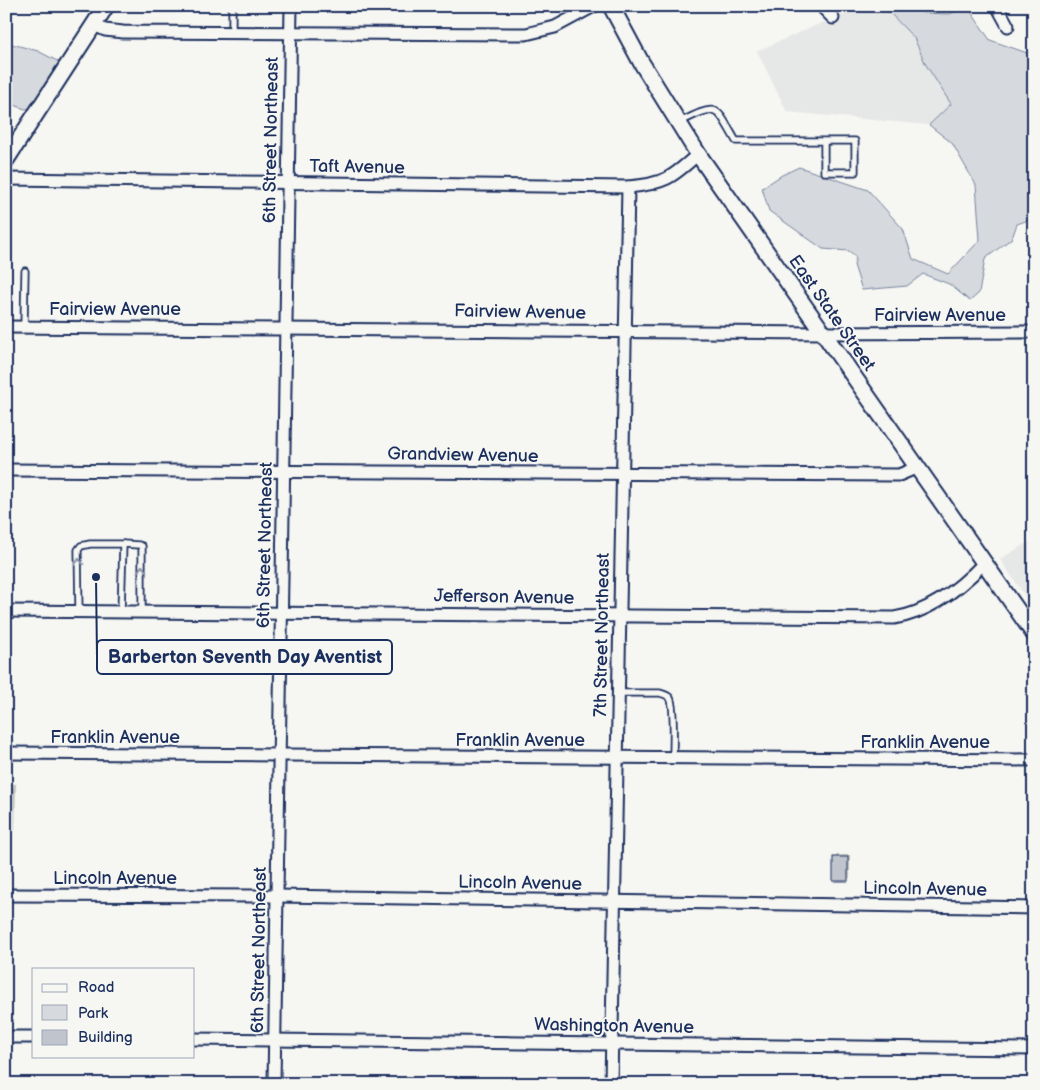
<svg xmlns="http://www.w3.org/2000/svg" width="1040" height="1090" viewBox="0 0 1040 1090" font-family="'Balsamiq Sans',sans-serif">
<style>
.built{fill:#e6e7e7}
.green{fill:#d6d9dd;stroke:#78849e}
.shadow{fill:#0003}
.building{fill:#c0c4cd;stroke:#1b2f5e}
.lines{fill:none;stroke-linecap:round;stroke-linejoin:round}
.lane-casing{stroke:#1b2f5e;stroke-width:9}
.street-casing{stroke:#1b2f5e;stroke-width:15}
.secondary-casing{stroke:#1b2f5e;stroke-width:19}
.lane{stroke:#f6f6f2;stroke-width:5.5}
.street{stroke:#f6f6f2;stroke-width:11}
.secondary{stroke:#f6f6f2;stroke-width:15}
.oneway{stroke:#8892a8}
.labels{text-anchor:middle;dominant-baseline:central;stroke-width:4;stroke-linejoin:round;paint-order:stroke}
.street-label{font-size:18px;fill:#1b2f5e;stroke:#f6f6f2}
.leader{fill:none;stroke:#1b2f5e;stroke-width:2}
.callout-dot{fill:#1b2f5e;stroke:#f6f6f2;stroke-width:2}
.callout{fill:#f6f6f2;stroke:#1b2f5e;stroke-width:2}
.callout-label{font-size:19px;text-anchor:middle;font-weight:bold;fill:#1b2f5e}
</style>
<rect width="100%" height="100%" fill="#f6f6f2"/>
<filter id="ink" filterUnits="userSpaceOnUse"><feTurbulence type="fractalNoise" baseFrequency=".02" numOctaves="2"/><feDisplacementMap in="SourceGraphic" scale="10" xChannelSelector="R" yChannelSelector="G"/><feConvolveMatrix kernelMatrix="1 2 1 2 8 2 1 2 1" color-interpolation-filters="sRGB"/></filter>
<g filter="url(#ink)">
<g class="built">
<polygon points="867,8 889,12 914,38 926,65 951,104 929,125 787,112 757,51 824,22 860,9"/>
<polygon points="1034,539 1034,609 1000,559"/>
</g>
<g class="green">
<polygon points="849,6 918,6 922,13 950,14 967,6 990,40 1030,54 1034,53 1034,218 1017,224 1012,238 985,259 979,293 970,301 949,284 923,274 907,286 862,290 854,265 856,257 849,251 823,249 769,211 762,188 782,175 799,167 868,190 903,229 913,259 948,274 980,240 976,185 952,143 929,125 951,104 926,65 914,38 889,12 867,8 848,9"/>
<polygon points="6,38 8,43 38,51 59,62 56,72 33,108 25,109 6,102"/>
</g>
<g class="shadow">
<polygon points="6,784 16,784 15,830 10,834 6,833"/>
<polygon points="837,855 850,855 850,877 848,880 834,858"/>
</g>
<g class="building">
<polygon points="6,788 12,788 11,835 6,835"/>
<rect x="833" y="857" width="15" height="24"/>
</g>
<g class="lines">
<defs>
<g id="lane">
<polyline points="232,6 232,33"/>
<path d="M680,122C719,103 715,105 736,141H855V172H824V141"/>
<polyline points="24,326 25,271"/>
<polyline points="123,544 139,545 142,546 142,611"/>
<polyline points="79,611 78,550 81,546 90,544 123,544 121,611"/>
<path d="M619,693H660C663,694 668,695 670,698C675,706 673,746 673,757"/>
</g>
<g id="street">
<polyline points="821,6 833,18"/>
<polyline points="997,6 1008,26"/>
<polyline points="94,25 105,30 123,32 526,34 555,27 594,6"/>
<path d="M6,179L628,187C664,184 672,178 698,154"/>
<polyline points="6,327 823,333 1034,332"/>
<path d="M6,470C304,470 602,475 899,475L918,467"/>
<path d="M6,611L894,618C929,613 960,588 984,563"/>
<polyline points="6,753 1034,760"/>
<polyline points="6,895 277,896 1034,908"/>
<polyline points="6,1037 34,1037"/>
<polyline points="194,1039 1034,1049"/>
<polyline points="274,1084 291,6"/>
<polyline points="611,1084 628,187"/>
</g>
<g id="secondary">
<polyline points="611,6 641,62 698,154 1034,634"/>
<polyline points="6,160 106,6"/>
</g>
</defs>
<use href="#lane" class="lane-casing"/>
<use href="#street" class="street-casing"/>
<use href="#secondary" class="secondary-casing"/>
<use href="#lane" class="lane"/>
<use href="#street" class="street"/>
<use href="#secondary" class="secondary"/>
</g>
<defs><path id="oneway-chevron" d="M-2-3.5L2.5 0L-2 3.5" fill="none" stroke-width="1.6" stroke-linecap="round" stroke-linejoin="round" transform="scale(1.25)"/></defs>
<g class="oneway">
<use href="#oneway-chevron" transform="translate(79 562) rotate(-91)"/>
<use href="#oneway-chevron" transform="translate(142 569) rotate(-90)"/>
</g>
</g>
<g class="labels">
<g class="street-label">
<text transform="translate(271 140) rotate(-89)">6th Street Northeast</text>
<text transform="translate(357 167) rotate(1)">Taft Avenue</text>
<text x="115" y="309">Fairview Avenue</text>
<text transform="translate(520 312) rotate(1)">Fairview Avenue</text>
<text transform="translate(832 313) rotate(55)">East State Street</text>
<text x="940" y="315">Fairview Avenue</text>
<text transform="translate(463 455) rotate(1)">Grandview Avenue</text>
<text transform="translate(265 545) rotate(-89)">6th Street Northeast</text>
<text transform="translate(504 597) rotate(1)">Jefferson Avenue</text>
<text transform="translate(602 635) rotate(-89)">7th Street Northeast</text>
<text x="115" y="737">Franklin Avenue</text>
<text x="520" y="740">Franklin Avenue</text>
<text x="925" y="742">Franklin Avenue</text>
<text x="115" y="878">Lincoln Avenue</text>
<text transform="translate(520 883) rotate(1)">Lincoln Avenue</text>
<text transform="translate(925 889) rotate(1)">Lincoln Avenue</text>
<text transform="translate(259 950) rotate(-89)">6th Street Northeast</text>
<text transform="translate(614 1026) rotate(1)">Washington Avenue</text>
</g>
</g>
<path class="leader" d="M96 577L97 657"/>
<circle class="callout-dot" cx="96" cy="577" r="5"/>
<rect class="callout" x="97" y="640" width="295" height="34" rx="5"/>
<g class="callout-label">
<text x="245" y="663">Barberton Seventh Day Aventist</text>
</g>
<rect width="1040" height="1090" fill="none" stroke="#f6f6f2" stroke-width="25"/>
<rect x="12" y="12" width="1015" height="1065" fill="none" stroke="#1b2f5e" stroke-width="2" filter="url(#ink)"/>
<rect x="32" y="968" width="162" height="90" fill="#f6f6f2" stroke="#9ea6b7"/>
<rect x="42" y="984" width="25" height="8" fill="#f6f6f2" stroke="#9ea6b7"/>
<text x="78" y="992" font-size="15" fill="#1b2f5e">Road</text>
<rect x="42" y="1005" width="25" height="15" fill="#d6d9dd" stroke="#9ea6b7"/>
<text x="78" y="1018" font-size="15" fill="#1b2f5e">Park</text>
<rect x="42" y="1030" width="25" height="15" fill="#c0c4cd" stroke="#9ea6b7"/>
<text x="78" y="1042" font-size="15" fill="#1b2f5e">Building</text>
</svg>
